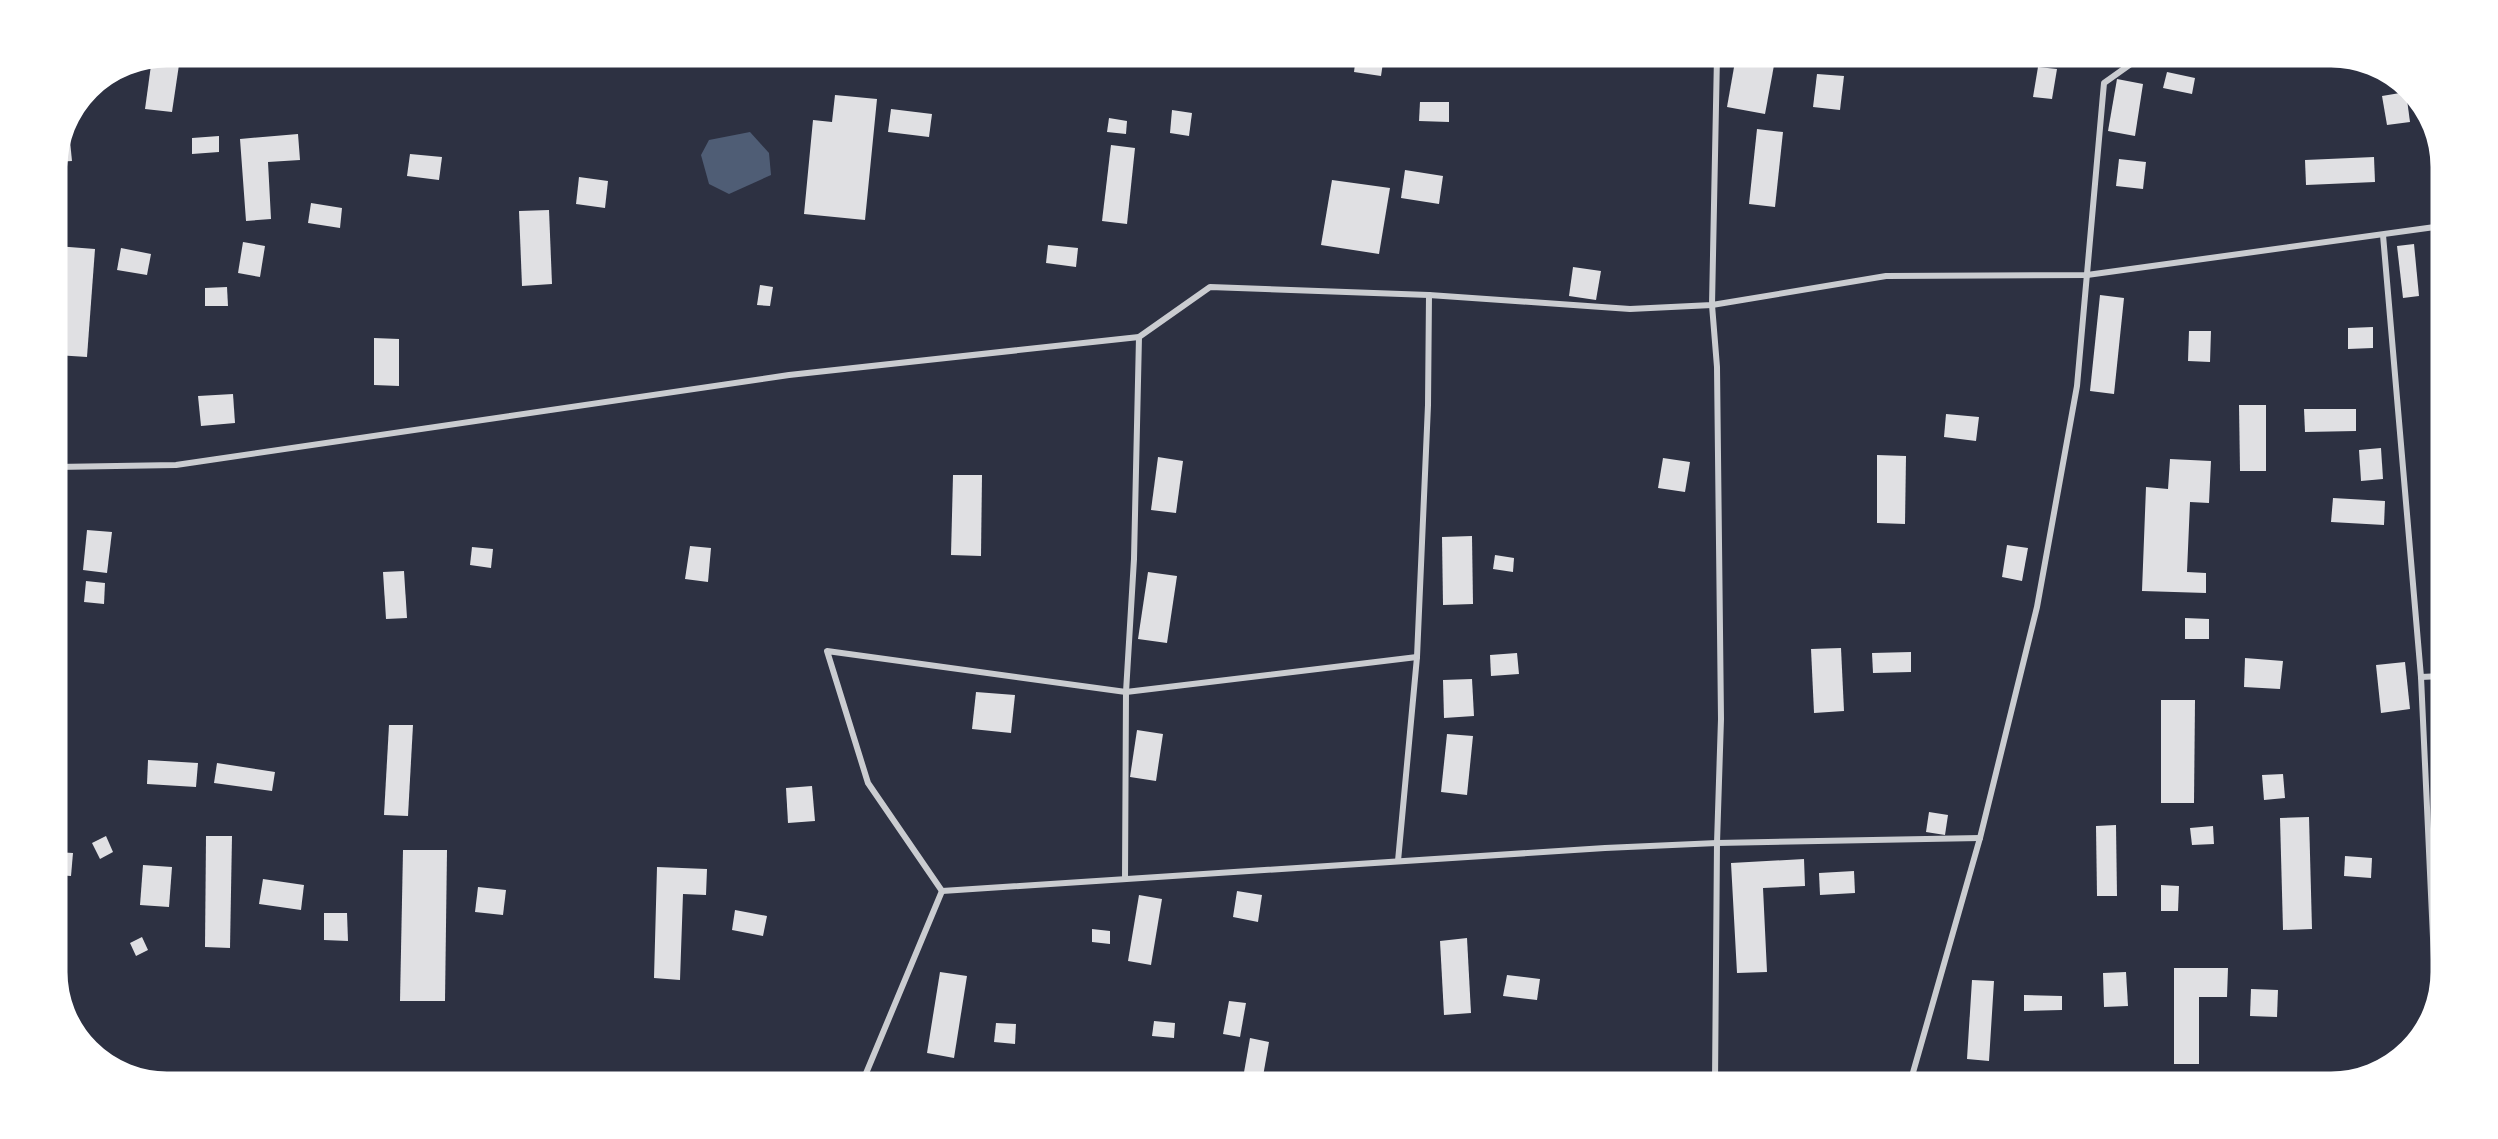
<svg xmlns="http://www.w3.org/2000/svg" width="2498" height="1139" viewBox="0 0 2498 1139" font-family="'Work Sans',sans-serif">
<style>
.water{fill:#4f5d75}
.building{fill:#e0e0e3}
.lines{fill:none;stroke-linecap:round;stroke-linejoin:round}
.minor{stroke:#caccd0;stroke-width:6}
.rim{fill:none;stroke:#fff;stroke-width:3}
</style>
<rect width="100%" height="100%" fill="#2d3142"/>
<polygon class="water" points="750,132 769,153 771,175 729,194 709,184 701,155 709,140"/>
<g class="building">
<polygon points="164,56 180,58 172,112 145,109 152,58"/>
<polygon points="1088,56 1125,56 1124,63 1088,58"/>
<polygon points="1356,56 1384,56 1381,76 1354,72"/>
<polygon points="1736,56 1775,60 1765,114 1727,107"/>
<polygon points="1816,56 1841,56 1840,63 1816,60"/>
<polygon points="2038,67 2057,69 2052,99 2033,97"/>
<polygon points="2167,72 2195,78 2192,94 2163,88"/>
<polygon points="1817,74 1844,76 1840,110 1813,107"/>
<polygon points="2117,79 2143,84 2135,136 2108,131"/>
<polygon points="2406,92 2410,122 2387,125 2382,96"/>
<polygon points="835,95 877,99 865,220 804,214 813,120 832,122"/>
<polygon points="1420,102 1449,102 1449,122 1419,121"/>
<polygon points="891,109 932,114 929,137 888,132"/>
<polygon points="1172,110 1192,113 1189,136 1170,133"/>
<polygon points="1109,118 1127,121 1126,134 1107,132"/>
<polygon points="1757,129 1783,132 1775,207 1749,204"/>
<polygon points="298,134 300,160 268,162 271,219 246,221 240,139"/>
<polygon points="219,136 219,152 192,154 192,138"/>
<polygon points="64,141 70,141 72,161 56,162"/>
<polygon points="1111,145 1135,148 1127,224 1102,221"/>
<polygon points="410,154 442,157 439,180 407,176"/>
<polygon points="2374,157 2375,182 2306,185 2305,160"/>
<polygon points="2119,159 2146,162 2143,189 2116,186"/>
<polygon points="1405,170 1443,176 1439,204 1401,198"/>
<polygon points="579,177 608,181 605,208 576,204"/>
<polygon points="1332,180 1390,188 1379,254 1321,245"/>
<polygon points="311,203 342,208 340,228 308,223"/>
<polygon points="549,210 552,284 522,286 519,211"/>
<polygon points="243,242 265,246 260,277 238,273"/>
<polygon points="2414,244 2419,296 2403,298 2397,246"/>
<polygon points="1048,245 1078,248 1076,267 1046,263"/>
<polygon points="56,246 95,249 87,357 56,355"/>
<polygon points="121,248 151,254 147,275 117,270"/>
<polygon points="1573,267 1601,271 1596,300 1569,296"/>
<polygon points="760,285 773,287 770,306 757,305"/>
<polygon points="227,287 228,306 205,306 205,288"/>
<polygon points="2100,295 2124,298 2114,394 2090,391"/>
<polygon points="2373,327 2373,348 2348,349 2348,328"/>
<polygon points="2189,331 2211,331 2210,362 2188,361"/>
<polygon points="374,338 399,339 399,386 374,385"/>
<polygon points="233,394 235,423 201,426 198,396"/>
<polygon points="2239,405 2266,405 2266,471 2240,471"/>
<polygon points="2304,409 2356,409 2356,431 2305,432"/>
<polygon points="1946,414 1979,417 1976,441 1944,437"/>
<polygon points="2381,448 2383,479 2361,481 2359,450"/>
<polygon points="1877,455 1906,456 1905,524 1877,523"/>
<polygon points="1158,457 1183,461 1176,513 1151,510"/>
<polygon points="1663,458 1690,462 1685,492 1658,488"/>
<polygon points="2170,459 2211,461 2209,503 2190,502 2187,572 2206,573 2206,593 2142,591 2146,487 2168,489"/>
<polygon points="953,475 982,475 981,556 951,555"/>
<polygon points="2333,498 2385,501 2384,525 2331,522"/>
<polygon points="87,530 112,532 107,573 83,570"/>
<polygon points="1472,536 1473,604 1443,605 1442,537"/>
<polygon points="2007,545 2028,548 2022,581 2002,577"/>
<polygon points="690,546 711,548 708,582 685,579"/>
<polygon points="472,547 493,549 491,568 470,565"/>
<polygon points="1495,555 1514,558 1513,572 1493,569"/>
<polygon points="404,571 407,618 386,619 383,572"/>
<polygon points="1148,572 1177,576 1167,643 1138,639"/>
<polygon points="86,581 105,583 104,604 84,602"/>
<polygon points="2185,618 2209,619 2209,639 2185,639"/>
<polygon points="1841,648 1844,711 1814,713 1811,649"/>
<polygon points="1911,652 1911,672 1873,673 1872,653"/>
<polygon points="1517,653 1519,674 1491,676 1490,655"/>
<polygon points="2245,658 2283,661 2280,689 2244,687"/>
<polygon points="2405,662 2410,709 2381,713 2376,665"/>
<polygon points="1472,679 1474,716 1444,718 1443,680"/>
<polygon points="976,692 1015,695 1011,733 972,729"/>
<polygon points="2161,700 2195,700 2194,803 2161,803"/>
<polygon points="389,725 413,725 408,816 384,815"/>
<polygon points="1137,730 1163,734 1156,781 1130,777"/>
<polygon points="1447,734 1473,736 1467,795 1441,792"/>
<polygon points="148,760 198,763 196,787 147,784"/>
<polygon points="217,763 275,772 272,791 214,783"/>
<polygon points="2283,774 2285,798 2264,800 2262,775"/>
<polygon points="812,786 815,821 788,823 786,788"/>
<polygon points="1929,812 1948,815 1945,835 1926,832"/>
<polygon points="2309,817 2312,929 2283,930 2280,818"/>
<polygon points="2116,825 2117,896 2097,896 2096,826"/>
<polygon points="2213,826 2214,844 2192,845 2190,828"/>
<polygon points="106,836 113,852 100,859 92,843"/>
<polygon points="206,836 232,836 230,948 205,947"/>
<polygon points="403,850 447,850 445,1001 400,1001"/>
<polygon points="56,852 73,853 71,876 56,875"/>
<polygon points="2345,856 2372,858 2371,878 2344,876"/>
<polygon points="1804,859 1805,886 1763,888 1767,972 1737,973 1731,863"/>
<polygon points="143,865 172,867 169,907 140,905"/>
<polygon points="657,867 707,869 706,895 683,894 680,980 654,978"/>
<polygon points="1854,871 1855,893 1820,895 1819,873"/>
<polygon points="263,879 304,885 301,910 259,904"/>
<polygon points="2161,885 2179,886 2178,911 2161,911"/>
<polygon points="478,887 506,890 503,915 475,912"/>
<polygon points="1237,891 1262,895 1258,922 1233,917"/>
<polygon points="1139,895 1162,899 1151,965 1128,961"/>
<polygon points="735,910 767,916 763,936 732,930"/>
<polygon points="324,913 347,913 348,941 324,940"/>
<polygon points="1092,929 1110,931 1110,944 1092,942"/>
<polygon points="142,937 148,950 136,956 130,943"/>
<polygon points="1467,938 1471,1013 1444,1015 1440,941"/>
<polygon points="2174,968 2228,968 2227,997 2199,997 2199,1064 2174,1064"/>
<polygon points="940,972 967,976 954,1058 927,1053"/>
<polygon points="2126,972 2128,1006 2104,1007 2103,973"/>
<polygon points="1507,975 1540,979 1537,1000 1503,996"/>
<polygon points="1972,980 1994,981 1989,1061 1967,1059"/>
<polygon points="2251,989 2278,990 2277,1017 2250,1016"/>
<polygon points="2024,995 2062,996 2062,1010 2024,1011"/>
<polygon points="1229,1001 1246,1003 1240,1037 1223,1034"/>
<polygon points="1154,1021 1175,1023 1174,1038 1152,1036"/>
<polygon points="996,1023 1016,1024 1015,1044 994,1042"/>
<polygon points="1250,1038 1269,1042 1262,1082 1243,1078"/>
</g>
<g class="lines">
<g class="minor">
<polyline points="2383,235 2421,677 2436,1003"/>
<polyline points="56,467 176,465 789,375 1139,337 1210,287 1429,295 1630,309 1712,305 1886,276 2087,275 2442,226"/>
<polyline points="2421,677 2442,676"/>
<polyline points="1398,861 1417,657 1428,405 1429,295"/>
<polyline points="1125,879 1126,692 1134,559 1139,337"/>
<polyline points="942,891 1605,848 1717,843 1980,838"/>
<polyline points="942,891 868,783 827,651 1126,692 1417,657"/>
<polyline points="862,1083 942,891"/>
<polyline points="1715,1083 1717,843 1721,719 1717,367 1712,305 1717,56"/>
<polyline points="1910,1083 1980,838 2037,607 2077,386 2104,83 2142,56"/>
<polyline points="2020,1083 2347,1079"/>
</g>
</g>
<path d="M0 0H2498V1139H0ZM167 66H2331A101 101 0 0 1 2432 167V972A101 101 0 0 1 2331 1073H167A101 101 0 0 1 66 972V167A101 101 0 0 1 167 66Z" fill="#fff" fill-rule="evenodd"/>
<path class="rim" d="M167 66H2331A101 101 0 0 1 2432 167V972A101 101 0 0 1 2331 1073H167A101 101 0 0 1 66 972V167A101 101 0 0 1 167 66Z"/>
</svg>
